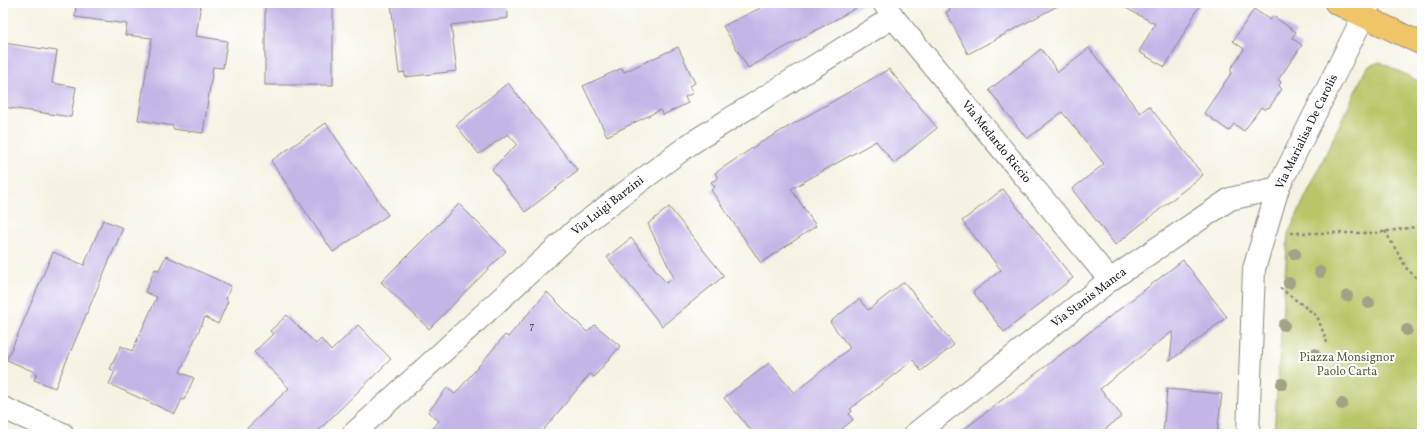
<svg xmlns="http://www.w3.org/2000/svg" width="1425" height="437" viewBox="0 0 1425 437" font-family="Vollkorn,serif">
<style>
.green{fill:#b9c667;stroke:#6a7142}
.building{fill:#c4b5e7}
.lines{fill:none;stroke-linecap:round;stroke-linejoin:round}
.minor-casing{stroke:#898780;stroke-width:24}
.major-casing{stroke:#898780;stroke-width:24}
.path{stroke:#898780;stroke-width:2.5;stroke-dasharray:3 3;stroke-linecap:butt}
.minor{stroke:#fff;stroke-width:22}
.major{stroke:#f0c469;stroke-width:22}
.tree{fill:#a1a286}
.labels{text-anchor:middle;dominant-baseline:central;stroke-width:4;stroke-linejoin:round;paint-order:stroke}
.number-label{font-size:10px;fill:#46424f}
.street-label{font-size:12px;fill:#1c1c1c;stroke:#fff}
.park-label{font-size:12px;fill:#5b603a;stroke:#fff}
</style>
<rect width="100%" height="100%" fill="#fff"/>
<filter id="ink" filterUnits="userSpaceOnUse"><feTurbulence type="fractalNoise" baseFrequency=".025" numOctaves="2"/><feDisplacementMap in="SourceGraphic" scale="8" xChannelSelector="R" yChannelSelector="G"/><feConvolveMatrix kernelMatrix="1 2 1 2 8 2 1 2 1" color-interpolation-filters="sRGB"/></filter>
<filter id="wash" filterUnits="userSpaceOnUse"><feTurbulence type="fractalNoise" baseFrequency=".012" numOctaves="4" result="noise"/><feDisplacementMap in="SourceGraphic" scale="16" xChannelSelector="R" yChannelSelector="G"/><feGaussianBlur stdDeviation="0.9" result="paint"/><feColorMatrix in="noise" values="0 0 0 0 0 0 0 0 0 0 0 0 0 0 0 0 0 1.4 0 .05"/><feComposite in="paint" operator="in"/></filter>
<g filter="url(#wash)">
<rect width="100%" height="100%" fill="#f6f2e3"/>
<polygon class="green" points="1380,62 1422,83 1422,434 1274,434 1288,234 1364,73 1369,66"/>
<g id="blocks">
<g class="building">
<polygon points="76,3 201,3 196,36 227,41 223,68 213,67 203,133 173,129 173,126 138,120 152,38 125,35 127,24 75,17"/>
<rect x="265" y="3" width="68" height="82"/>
<polygon points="391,3 507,3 508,18 451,25 457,71 405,77 405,72 399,73"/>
<polygon points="771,3 865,3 748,68 723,26"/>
<polygon points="947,3 1063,3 968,54 946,12 950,10"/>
<polygon points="1117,3 1201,3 1165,67 1139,52 1155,24"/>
<polygon points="1254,9 1270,20 1273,16 1296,32 1292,38 1302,45 1278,80 1281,82 1279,86 1282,89 1269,108 1268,107 1265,110 1261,107 1244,131 1234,124 1229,131 1204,113 1232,72 1230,70 1244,49 1233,41"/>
<polygon points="3,43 57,51 52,83 76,87 71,117 3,107"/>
<polygon points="678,47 695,83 689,86 693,93 685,97 688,103 663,115 660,110 607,136 583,86 622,68 624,72"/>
<polygon points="1089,48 1140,113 1149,106 1203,175 1115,245 1072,189 1104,164 1062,112 1027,139 989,90 1041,49 1058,72"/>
<polygon points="889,69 937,128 894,163 876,141 791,189 816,226 761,263 711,190 715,187 711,182 718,178 715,173 760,143"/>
<polygon points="508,83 578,171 525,212 492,169 517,144 508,134 479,154 456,125"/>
<polygon points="326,123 388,215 333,252 271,161"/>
<polygon points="1003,189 1073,278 1004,332 973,292 1001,270 962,221"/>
<polygon points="459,204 506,251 429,329 381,282"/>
<polygon points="669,207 724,276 662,326 607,257 631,238 666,283 674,278 648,224"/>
<polygon points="103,220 123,228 55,388 34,380 37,373 7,360 53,252 84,265"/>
<polygon points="166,256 231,286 226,299 228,301 218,324 205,317 180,372 194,378 184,400 182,399 175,414 109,384 115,371 110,369 121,346 132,351 157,297 145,292 155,269 159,270"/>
<polygon points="1183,260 1227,317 1170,361 1173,331 1100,389 1122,416 1099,434 958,434"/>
<polygon points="904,282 954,345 921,371 913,360 850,409 852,411 849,414 853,420 835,434 754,434 724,398 769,363 794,393 850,348 830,322 859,299 868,310"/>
<polygon points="547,292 587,332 595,325 620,346 594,377 590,374 540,434 428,434 439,421 428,412 447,388 455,394 505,335 508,337"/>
<polygon points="287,315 316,344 321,339 331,351 358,325 391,359 315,434 241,434 289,388 254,352 273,334 270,331"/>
<polygon points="1167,389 1222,394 1217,432 1212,432 1211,434 1163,434"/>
</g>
</g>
</g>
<g filter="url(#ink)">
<use href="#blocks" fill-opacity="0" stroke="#898780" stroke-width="1"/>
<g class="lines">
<defs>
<g id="minor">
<polyline points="884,3 893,17 1110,280"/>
<polyline points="3,408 63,434"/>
<polyline points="353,434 578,228 690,144 893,17"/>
<polyline points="915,434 1110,280 1230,199 1278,188"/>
<polyline points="1248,434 1254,269 1278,188 1370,3"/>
</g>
<polyline id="major" points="1336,3 1422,44"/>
</defs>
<use href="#minor" class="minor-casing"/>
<use href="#major" class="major-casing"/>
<g class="path">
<polyline points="1422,219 1420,226 1422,230"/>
<polyline points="1385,231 1407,269 1422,283"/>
<polyline points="1291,233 1375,233 1422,226"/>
<polyline points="1280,288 1317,316 1328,345"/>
</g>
<use href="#minor" class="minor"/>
<use href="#major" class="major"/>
</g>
<g class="tree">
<circle cx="1295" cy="254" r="6"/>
<circle cx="1320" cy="272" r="6"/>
<circle cx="1289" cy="283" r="6"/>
<circle cx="1347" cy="296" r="6"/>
<circle cx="1369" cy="303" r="6"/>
<circle cx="1284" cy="325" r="6"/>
<circle cx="1407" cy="330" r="6"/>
<circle cx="1314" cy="354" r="6"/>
<circle cx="1282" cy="384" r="6"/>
<circle cx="1342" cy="404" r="6"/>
</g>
</g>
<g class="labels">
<g class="number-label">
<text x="532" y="326">7</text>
</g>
<g class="street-label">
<text transform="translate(1307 132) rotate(-64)">Via Marialisa De Carolis</text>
<text transform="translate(996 142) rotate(51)">Via Medardo Riccio</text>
<text transform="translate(608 206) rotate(-38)">Via Luigi Barzini</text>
<text transform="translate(1089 298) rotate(-37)">Via Stanis Manca</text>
</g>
<g class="park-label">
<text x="1347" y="358">Piazza Monsignor<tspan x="1347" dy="14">Paolo Carta</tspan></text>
</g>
</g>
<rect width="1425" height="437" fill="none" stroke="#fff" stroke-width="16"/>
</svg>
